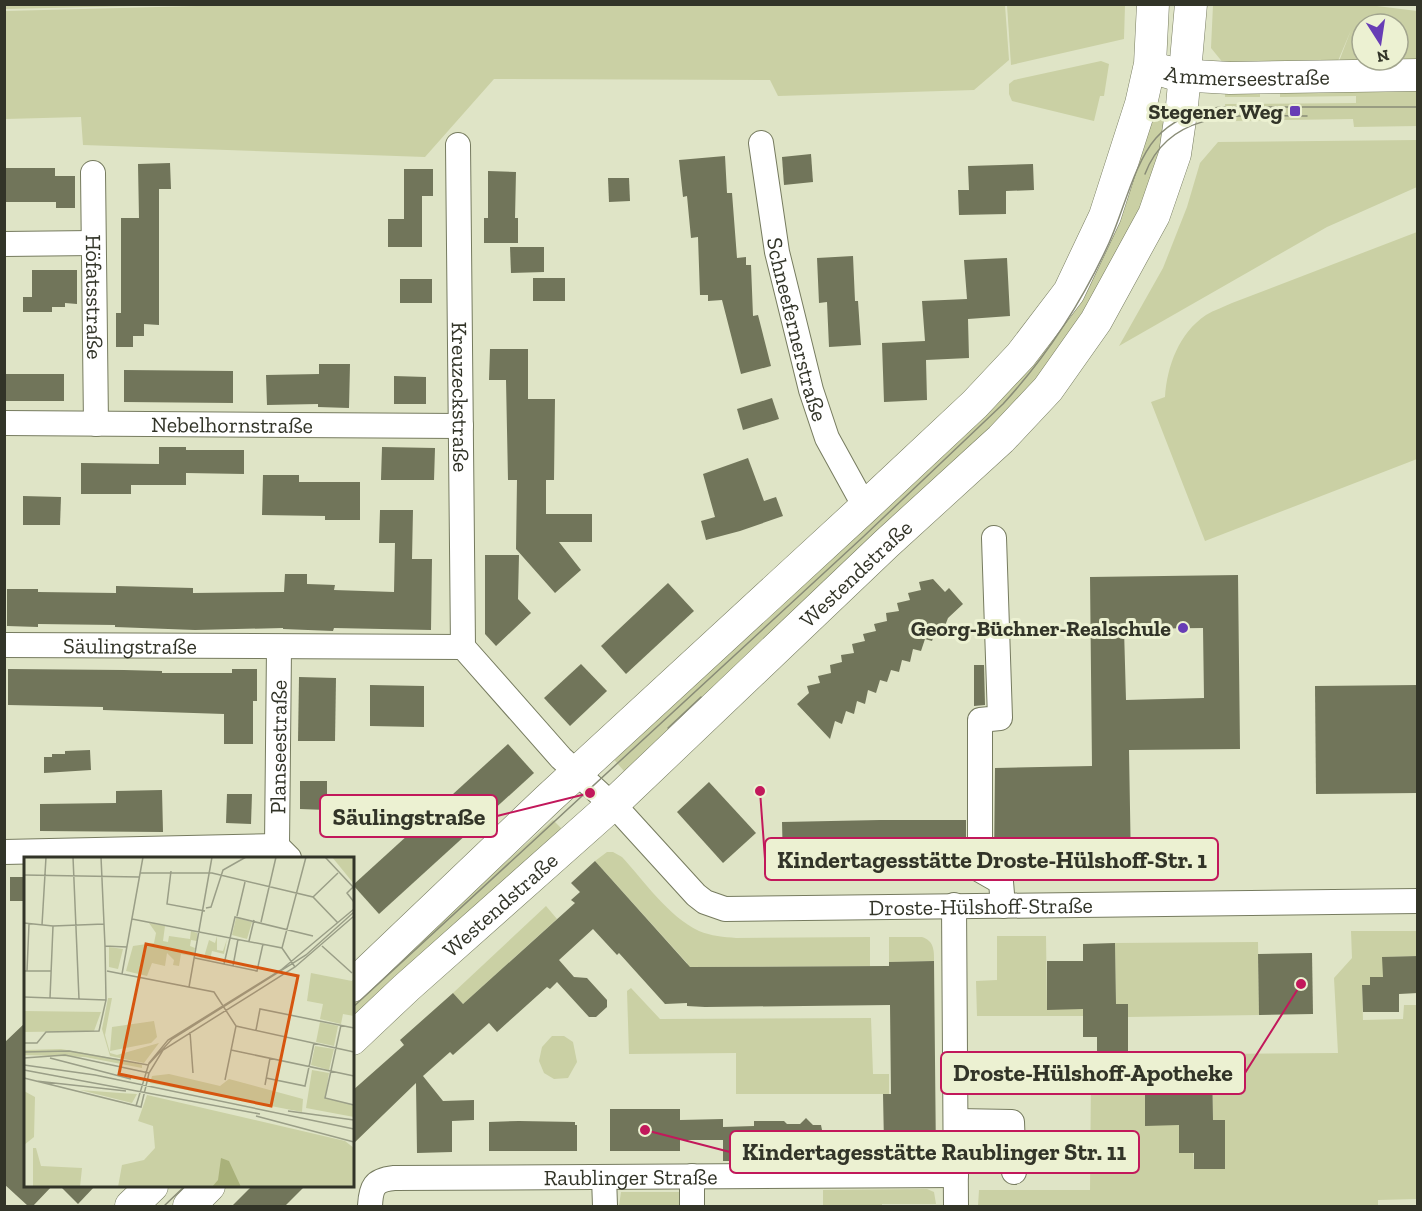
<svg xmlns="http://www.w3.org/2000/svg" width="1422" height="1211" viewBox="0 0 1422 1211" font-family="'Zilla Slab',serif">
<style>
.green{fill:#cad0a4;fill-rule:evenodd}
.building{fill:#71755a;fill-rule:evenodd}
.lines{fill:none;stroke-linecap:round;stroke-linejoin:round}
.minor-casing{stroke:#767b5f;stroke-width:26}
.major-casing{stroke:#767b5f;stroke-width:33}
.minor{stroke:#fff;stroke-width:24}
.major{stroke:#fff;stroke-width:32}
.tram{stroke:#898c77;stroke-width:1.5}
.poi-dot{fill:#673db5;stroke:#ecf1d2;stroke-width:2}
.labels{text-anchor:middle;dominant-baseline:central;stroke-width:6;stroke-linejoin:round;paint-order:stroke}
.street-label{font-size:22px;fill:#323428;stroke:#ecf1d2}
.poi-label{font-size:22px;font-weight:bold;fill:#323428;stroke:#ecf1d2;text-anchor:end}
.inset-road{fill:none;stroke:#9a9e87;stroke-width:1.5}
.view{fill:#d6550f;fill-opacity:0.15;stroke:#d6550f;stroke-width:3}
.inset-edge{fill:none;stroke:#323428;stroke-width:3}
.leader{fill:none;stroke:#c2185b;stroke-width:2}
.callout-dot{fill:#c2185b;stroke:#ecf1d2;stroke-width:2}
.callout{fill:#ecf1d2;stroke:#c2185b;stroke-width:2}
.callout-label{font-size:24px;text-anchor:middle;font-weight:bold;fill:#323428}
</style>
<rect width="100%" height="100%" fill="#dfe4c6"/>
<g class="green">
<polygon points="5,4 176,4 176,5 5,9"/>
<path d="M1361,4L1417,11V63L1338,64L1351,30L1335,68L1224,64L1211,48L1213,5ZM1362,24H1398V60H1362Z"/>
<polygon points="235,5 1005,5 1009,60 974,90 778,96 770,80 494,79 425,157 83,145 81,117 5,119 5,11"/>
<polygon points="1007,5 1125,5 1124,39 1011,65"/>
<polygon points="1101,61 1109,64 1104,96 1100,96 1094,121 1012,101 1009,94 1009,84 1014,80"/>
<polygon points="1417,89 1417,126 1354,127 1353,119 1226,121 1225,104 1356,103 1356,96 1280,97 1280,91 1260,92 1260,97 1225,97 1225,90"/>
<polygon points="1167,113 1151,186 1133,235 1041,383 624,771 610,755 917,479 992,409 1146,119"/>
<polygon points="1417,140 1417,187 1327,227 1119,346 1163,268 1187,207 1200,163 1218,142"/>
<path d="M1417,232V459L1205,541L1151,402L1165,397C1167,366 1179,333 1206,315C1214,310 1224,307 1232,303Z"/>
<polygon points="553,820 566,833 353,1027 353,998"/>
<path d="M607,852H613L622,857C645,882 668,916 699,931C711,936 724,937 736,938L870,937V966L687,967V963L595,861Z"/>
<polygon points="546,906 557,919 463,1004 453,993"/>
<polygon points="1351,931 1417,931 1417,956 1383,957 1383,977 1370,977 1370,985 1362,986 1363,1020 1403,1019 1404,1005 1417,1005 1417,1199 1378,1200 1378,1206 978,1206 979,1190 1090,1190 1091,1077 1145,1077 1145,1125 1179,1125 1179,1153 1189,1153 1193,1150 1194,1169 1225,1169 1225,1120 1213,1120 1212,1054 1338,1053 1334,978 1352,958"/>
<polygon points="997,936 1046,936 1047,1009 1083,1009 1083,1016 977,1016 976,981 997,980"/>
<path d="M889,937H922C934,941 934,950 934,961L889,962Z"/>
<polygon points="1258,942 1259,1015 1128,1017 1128,1004 1116,1004 1115,943"/>
<polygon points="631,988 660,1019 871,1018 873,1074 889,1074 889,1094 736,1094 736,1053 629,1054 627,991"/>
<polygon points="552,1036 564,1036 573,1042 577,1062 568,1078 554,1079 544,1073 539,1061 542,1047"/>
<polygon points="927,1189 934,1192 936,1204 882,1204 882,1206 823,1206 823,1190"/>
<polygon points="621,1192 680,1192 682,1206 619,1206"/>
</g>
<g class="building">
<polygon points="811,154 813,182 784,185 782,157"/>
<polygon points="725,156 727,193 732,193 737,258 746,257 746,265 751,265 753,316 758,315 771,366 741,374 722,300 708,301 708,295 700,295 698,237 691,238 687,196 683,197 679,160"/>
<polygon points="170,163 171,189 159,189 159,325 144,324 144,336 133,336 133,347 116,347 116,313 121,313 121,218 139,218 138,164"/>
<polygon points="1033,164 1034,190 1006,191 1006,214 959,215 958,190 969,190 968,166"/>
<polygon points="4,168 55,168 55,176 75,176 75,208 56,208 56,202 4,202"/>
<polygon points="404,169 433,169 433,196 422,196 422,247 388,247 388,219 404,219"/>
<polygon points="488,171 516,172 515,218 518,218 518,243 484,243 484,218 488,218"/>
<polygon points="608,178 629,178 630,201 609,202"/>
<polygon points="510,247 544,247 544,272 511,273"/>
<polygon points="853,256 855,301 858,301 861,345 829,347 827,302 819,303 817,258"/>
<polygon points="1007,258 1010,316 968,319 969,358 926,360 927,400 884,402 882,343 925,341 922,301 967,299 964,260"/>
<polygon points="32,270 77,270 77,304 65,303 65,307 52,307 52,312 23,312 23,297 32,297"/>
<rect x="533" y="278" width="32" height="23"/>
<rect x="400" y="279" width="32" height="24"/>
<polygon points="490,349 528,349 528,399 555,399 554,480 546,480 546,514 592,514 592,542 559,542 581,570 555,593 516,549 517,480 508,480 506,380 489,380"/>
<polygon points="319,364 350,364 349,408 318,407 318,404 267,405 266,375 319,374"/>
<polygon points="124,370 233,371 233,403 124,402"/>
<rect x="4" y="374" width="60" height="27"/>
<polygon points="394,376 426,377 426,404 394,404"/>
<polygon points="772,398 779,419 743,430 737,409"/>
<polygon points="159,447 186,447 186,450 244,450 244,474 186,473 186,485 131,485 131,494 81,494 81,463 159,464"/>
<polygon points="382,447 435,448 434,480 381,480"/>
<polygon points="748,458 764,501 776,497 783,516 740,531 706,540 701,521 715,517 703,474"/>
<polygon points="263,475 299,475 299,482 360,482 360,520 325,520 325,516 262,515"/>
<polygon points="23,496 61,497 60,525 23,525"/>
<polygon points="380,510 413,510 412,559 432,559 431,630 334,628 333,631 283,629 283,628 195,630 115,627 115,625 38,624 38,627 7,626 7,589 38,589 38,592 116,593 116,586 193,588 193,593 284,592 285,574 307,574 307,584 335,585 334,590 394,592 395,543 379,543"/>
<polygon points="485,555 519,555 518,599 531,613 496,646 485,634"/>
<path d="M1238,575L1240,749L1129,750L1131,867L1006,868L994,862L995,768L1092,766L1090,577ZM1203,628L1204,698L1126,700L1124,629Z"/>
<polygon points="933,579 945,592 949,588 963,604 948,618 943,631 936,629 932,641 925,639 921,651 913,649 910,662 902,660 899,672 891,670 887,682 880,680 876,693 868,690 865,704 857,701 854,714 846,711 842,724 835,721 830,739 797,704 809,693 807,686 820,683 818,676 831,673 830,665 842,662 841,655 854,653 852,644 865,641 863,634 876,631 874,624 887,621 886,613 899,611 897,603 910,600 908,593 921,590 919,582"/>
<polygon points="668,583 694,611 626,674 601,646"/>
<polygon points="581,664 607,691 570,726 544,698"/>
<polygon points="974,665 984,665 985,705 974,706"/>
<polygon points="8,669 124,670 162,671 162,673 232,673 232,669 257,669 257,701 253,701 253,744 224,744 224,714 103,710 103,707 8,705"/>
<polygon points="299,677 336,678 335,741 298,741"/>
<polygon points="370,685 424,686 424,727 370,726"/>
<polygon points="1418,685 1418,793 1316,794 1315,686"/>
<polygon points="508,744 534,773 379,914 353,885"/>
<polygon points="90,750 91,770 44,773 44,757 52,757 52,754 65,754 65,751"/>
<polygon points="300,781 327,781 327,810 300,809"/>
<polygon points="709,782 756,833 723,863 677,812"/>
<polygon points="162,790 163,832 40,831 40,804 116,803 116,791"/>
<polygon points="227,794 252,794 251,824 226,823"/>
<polygon points="880,820 966,820 966,865 880,866 880,862 783,863 782,822"/>
<polygon points="595,861 690,967 889,966 889,962 934,961 936,1159 906,1159 906,1144 884,1144 883,1094 891,1094 890,1005 705,1007 687,1006 687,1003 665,1004 619,953 617,955 593,929 559,960 574,977 587,978 607,1000 607,1007 596,1017 589,1017 557,982 550,989 547,987 497,1032 489,1023 453,1055 450,1052 423,1076 443,1101 474,1100 474,1120 452,1121 452,1152 417,1153 416,1083 352,1145 352,1091 404,1045 400,1040 453,993 463,1004 575,903 571,900 580,892 571,883"/>
<rect x="10" y="877" width="16" height="24"/>
<polygon points="1115,943 1116,1004 1128,1004 1128,1053 1097,1054 1097,1037 1083,1037 1083,1009 1047,1010 1047,961 1083,961 1083,944"/>
<polygon points="1312,953 1313,1014 1259,1015 1258,954"/>
<polygon points="1418,956 1418,993 1399,994 1399,1012 1363,1012 1362,985 1370,985 1370,977 1383,977 1382,957"/>
<polygon points="26,1022 26,1185 53,1185 33,1206 28,1206 4,1184 4,1043"/>
<polygon points="1181,1060 1212,1060 1213,1120 1225,1120 1225,1169 1194,1169 1194,1153 1179,1153 1179,1125 1145,1126 1145,1077 1181,1076"/>
<polygon points="610,1109 680,1109 680,1120 723,1119 723,1129 723,1127 754,1126 754,1121 784,1121 787,1124 800,1124 806,1118 813,1125 821,1125 822,1130 868,1130 869,1150 863,1150 863,1160 723,1161 723,1140 680,1140 680,1151 610,1151"/>
<polygon points="519,1121 575,1122 575,1125 577,1125 577,1151 489,1151 489,1122"/>
<polygon points="59,1185 96,1185 78,1204"/>
<polygon points="253,1185 306,1185 285,1206 232,1206"/>
</g>
<g class="lines">
<defs>
<g id="minor">
<path id="s1" d="M761,143L777,252L811,390L827,438L865,507"/>
<path id="s2" d="M458,145L463,647"/>
<path id="s3" d="M93,173L96,424"/>
<polyline points="4,244 93,243"/>
<path id="s4" d="M4,423L461,426"/>
<polyline points="994,538 1000,718 980,720 980,870 1001,882 1003,906"/>
<path id="s5" d="M4,645L463,647L561,758L624,816L696,895L705,902L725,909L1418,901"/>
<path id="s6" d="M277,846L279,648"/>
<polyline points="4,852 277,846 289,858"/>
<polyline points="954,905 956,1206"/>
<polyline points="956,1121 1012,1122 1014,1172"/>
<polyline points="692,1176 692,1206"/>
<polyline points="604,1177 605,1206"/>
<path id="s7" d="M370,1206C371,1187 374,1180 394,1178L956,1175"/>
</g>
<g id="major">
<path id="s8" d="M1164,71L1177,75L1230,78L1418,75"/>
<polyline points="352,986 548,799 865,507 975,404 1021,355 1069,292 1105,216 1141,104 1150,64 1153,4"/>
<path id="s9" d="M352,1039L406,988L612,805L886,544L1001,439L1048,389L1096,321L1154,215L1175,154L1182,106L1191,4"/>
<polyline points="131,1206 152,1186"/>
<polyline points="189,1206 209,1186"/>
</g>
</defs>
<use href="#minor" class="minor-casing"/>
<use href="#major" class="major-casing"/>
<use href="#minor" class="minor"/>
<use href="#major" class="major"/>
<g class="tram">
<path d="M1145,174C1171,105 1248,116 1307,116"/>
<polyline points="668,728 701,697"/>
<path d="M352,1008L863,537L1003,404C1047,356 1082,302 1109,243C1123,213 1134,163 1156,138C1173,119 1195,111 1220,107H1418"/>
<polyline points="164,1206 185,1186"/>
</g>
</g>
<g class="poi-dot">
<rect x="1289" y="105" width="12" height="12" rx="3"/>
<circle cx="1183" cy="628" r="6"/>
</g>
<g class="labels">
<g class="street-label">
<text stroke="none"><textPath href="#s8" startOffset="84">Ammerseestraße</textPath></text>
<text stroke="none"><textPath href="#s3" startOffset="124">Höfatsstraße</textPath></text>
<text stroke="none"><textPath href="#s1" startOffset="190">Schneefernerstraße</textPath></text>
<text stroke="none"><textPath href="#s2" startOffset="252">Kreuzeckstraße</textPath></text>
<text stroke="none"><textPath href="#s4" startOffset="228">Nebelhornstraße</textPath></text>
<text stroke="none"><textPath href="#s9" startOffset="686">Westendstraße</textPath></text>
<text stroke="none"><textPath href="#s5" startOffset="126">Säulingstraße</textPath></text>
<text stroke="none"><textPath href="#s6" startOffset="99">Planseestraße</textPath></text>
<text stroke="none"><textPath href="#s9" startOffset="200">Westendstraße</textPath></text>
<text stroke="none"><textPath href="#s5" startOffset="1088">Droste-Hülshoff-Straße</textPath></text>
<text stroke="none"><textPath href="#s7" startOffset="279">Raublinger Straße</textPath></text>
</g>
<g class="poi-label">
<text x="1283" y="111">Stegener Weg</text>
<text x="1171" y="628">Georg-Büchner-Realschule</text>
</g>
</g>
<g transform="translate(24 857)">
<rect width="330" height="330" fill="#dfe4c6"/>
<path d="M308,0H330V27ZM212,61L228,65L223,82L208,78ZM125,66L141,69L139,84L144,85L145,79L166,82L167,74L173,76V84L167,83L166,89L171,91L169,99L157,97L155,109L149,108L150,103L143,96L141,109L128,106L123,119L102,114L109,89L130,86L132,76ZM193,79V93L199,94L203,82L200,97L188,94L186,103L174,100H180L185,83L191,86ZM85,90L99,92L94,112L85,110ZM287,116L328,124L330,121V159L319,157L317,167L296,162L299,147L283,144ZM84,141H88L81,178L86,196L93,198L135,186L120,206L86,199L78,172ZM0,154L77,155L70,174L0,175ZM130,164L133,180L127,186L86,194L88,170ZM296,165L314,169L310,189L292,185ZM291,189L310,192L305,213L287,208ZM37,192L105,204L118,208V211L61,200L0,198L1,193ZM288,213L305,216L301,241L330,248V260L282,251ZM145,217L196,229L205,222L279,242L278,255L126,226L128,219ZM56,233L96,236L113,237L108,246ZM0,234L11,240L10,280L0,288ZM123,238L321,284L330,291V330H94L98,308L120,303L131,291L129,269L114,264ZM9,291H12L17,309L58,311L56,330H9Z" fill="#cad0a4"/>
<path d="M197,301L205,304L217,330H188L194,323Z" fill="#a9b17a"/>
<path class="inset-road" d="M49,0L55,142M77,0L81,89M301,0L330,31M147,14L143,47L181,54M116,16H188L289,40L314,66M0,18L115,20M329,30L323,36L330,45M289,40L314,16M182,51L187,50L199,13L222,0M213,59L221,25M108,62L258,91L271,110M237,65L252,0M0,66L29,69L80,67M18,68L22,0M225,84L230,63M298,89L328,116M258,91L282,0M171,101L233,114L239,87M200,107L211,60L289,79M209,109L214,82M0,114H27M3,114L5,67M83,114L190,135L212,169L330,195M98,117L119,0M165,130L188,0M0,140L82,143M26,141L29,69M317,168L301,241L330,248M232,173L236,152L330,171M166,175L169,216M0,186H13L22,175L75,174L82,143L81,89L103,90M207,193L330,219M0,195L45,194L124,208L148,182L282,98L330,55M0,201L41,198L125,216M26,201L107,222M0,208L71,218L330,272M0,213L236,257M0,221L117,250L125,216L139,193L271,110L330,59M242,221L281,229L290,186M201,223L212,169M12,224L102,234M241,228L246,201M112,249L125,206L144,183L257,113L330,52M264,254L330,263M232,259L330,285"/>
<path class="view" d="M122,87L274,119L247,249L95,217Z"/>
<rect width="330" height="330" class="inset-edge"/>
</g>
<path class="leader" d="M590 793L497 816M760 791L765 859M1301 984L1245 1073M645 1130L730 1152"/>
<g class="callout-dot">
<circle cx="590" cy="793" r="6"/>
<circle cx="760" cy="791" r="6"/>
<circle cx="1301" cy="984" r="6"/>
<circle cx="645" cy="1130" r="6"/>
</g>
<g class="callout">
<rect x="320" y="795" width="177" height="42" rx="6"/>
<rect x="765" y="838" width="453" height="42" rx="6"/>
<rect x="941" y="1052" width="304" height="42" rx="6"/>
<rect x="730" y="1131" width="409" height="42" rx="6"/>
</g>
<g class="callout-label">
<text x="409" y="825">Säulingstraße</text>
<text x="992" y="868">Kindertagesstätte Droste-Hülshoff-Str. 1</text>
<text x="1093" y="1081">Droste-Hülshoff-Apotheke</text>
<text x="934" y="1160">Kindertagesstätte Raublinger Str. 11</text>
</g>
<rect width="1422" height="1211" fill="none" stroke="#323428" stroke-width="12"/>
<g transform="translate(1380 42) rotate(168)"><circle r="28" fill="#ecf1d2" stroke="#a2a58e" stroke-width="1.5"/>
<path d="M0-4.5L10 22L0 15L-10 22Z" fill="#673db5"/>
<text y="-9" font-size="16" font-weight="bold" text-anchor="middle" fill="#323428">N</text>
</g>
</svg>
